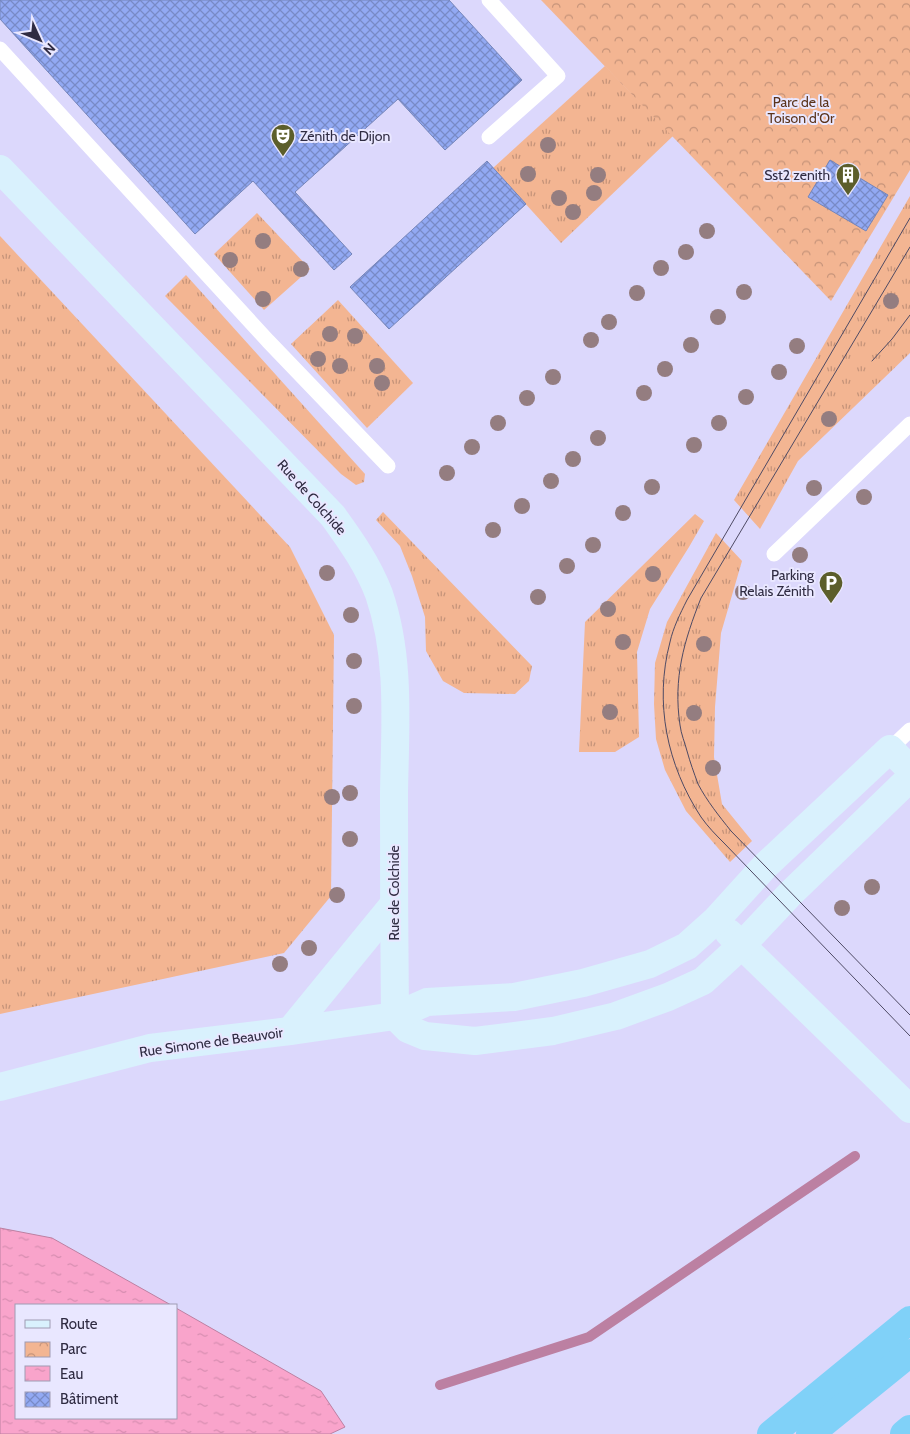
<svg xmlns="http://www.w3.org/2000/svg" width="910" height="1434" viewBox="0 0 910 1434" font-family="Cabin,sans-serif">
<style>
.grass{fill:url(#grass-tufts)}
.park{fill:url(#park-crowns)}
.water{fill:url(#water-ripples);stroke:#bc80a2}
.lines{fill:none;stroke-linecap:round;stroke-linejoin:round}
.stream{stroke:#bc80a2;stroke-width:10}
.building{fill:url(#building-cross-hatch);stroke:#7585b9}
.lane{stroke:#fff;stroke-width:15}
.secondary{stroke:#d9f1fd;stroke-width:28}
.highway{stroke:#80d1f8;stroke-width:28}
.tram{stroke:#4e4a64;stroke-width:1}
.tree{fill:#947d80}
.labels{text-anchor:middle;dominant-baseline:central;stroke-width:4;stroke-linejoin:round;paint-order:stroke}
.park-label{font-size:14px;fill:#5a331b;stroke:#e9e7ff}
.poi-label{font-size:14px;fill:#2f2b42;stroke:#e9e7ff;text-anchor:end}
.street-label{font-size:14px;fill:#2f2b42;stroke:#e9e7ff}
</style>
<defs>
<pattern id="grass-tufts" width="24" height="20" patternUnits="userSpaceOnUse" patternTransform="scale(1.25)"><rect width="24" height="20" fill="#f3b592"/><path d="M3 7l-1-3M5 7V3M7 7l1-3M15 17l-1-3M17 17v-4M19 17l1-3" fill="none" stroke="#c59379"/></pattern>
<pattern id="park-crowns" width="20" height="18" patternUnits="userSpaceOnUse" patternTransform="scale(1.25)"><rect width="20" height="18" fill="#f3b592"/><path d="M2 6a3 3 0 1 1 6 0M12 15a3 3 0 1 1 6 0" fill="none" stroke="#c59379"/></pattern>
<pattern id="water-ripples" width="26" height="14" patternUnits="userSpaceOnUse" patternTransform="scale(1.25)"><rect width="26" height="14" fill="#f9a4cb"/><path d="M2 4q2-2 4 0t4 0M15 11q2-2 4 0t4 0" fill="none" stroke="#d68db0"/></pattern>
<pattern id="building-cross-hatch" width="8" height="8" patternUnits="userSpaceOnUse" patternTransform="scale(1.25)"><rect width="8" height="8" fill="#92a9f3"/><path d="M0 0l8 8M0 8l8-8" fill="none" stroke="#788ac6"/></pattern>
</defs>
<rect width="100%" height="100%" fill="#dcd8fc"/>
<g class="grass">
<polygon points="605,66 673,136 561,243 493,168"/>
<polygon points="910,196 910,353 798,461 760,529 734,500"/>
<polygon points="257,213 310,269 264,310 214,254"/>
<polygon points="0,236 290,547 334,635 331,896 284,953 0,1014"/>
<polygon points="186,275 365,474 364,482 356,485 341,474 165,296"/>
<polygon points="338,300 413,383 367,428 291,344"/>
<polygon points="383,512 532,666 529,681 515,694 464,693 443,681 426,651 425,617 412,576 400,546 376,520"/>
<polygon points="695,514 704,521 689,547 650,609 637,652 639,737 615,752 579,752 585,622"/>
<polygon points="716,533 742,561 721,633 715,707 714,757 722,804 752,841 730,862 686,811 665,770 656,739 654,704 655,663 667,622"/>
</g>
<polygon class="park" points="541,0 910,0 910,170 831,301"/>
<polygon class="water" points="0,1228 52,1238 171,1305 16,1305 16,1418 176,1418 176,1308 321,1391 345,1427 330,1434 0,1434"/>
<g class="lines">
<polyline class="stream" points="440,1385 589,1337 855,1156"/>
</g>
<g class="building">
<polygon points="0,0 449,0 522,80 445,150 398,99 295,192 352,254 334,270 253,181 195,234 0,19"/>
<polygon points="830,160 888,195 866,231 808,197"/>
<polygon points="487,161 526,204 389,329 350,287"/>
</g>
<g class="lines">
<g class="lane">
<polyline points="489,0 558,76 489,137"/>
<polyline points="0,49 268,341 388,466"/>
<polyline points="774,554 910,424"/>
<polyline points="890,749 910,730"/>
</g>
<g class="secondary">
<path d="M0,169L333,516C351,541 368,565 379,594C401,658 395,727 394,793C394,867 394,942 395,1016"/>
<polyline points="729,933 910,1109"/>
<polyline points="395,1016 408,1029 425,1036 475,1041 553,1031 616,1016 668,997 703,981 742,945 791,893 910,778"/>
<polyline points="290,1031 393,905"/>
<polyline points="0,1087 150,1048 290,1031 395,1016 427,1002 514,997 583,983 650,964 687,946 716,920 765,866 890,749 910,769"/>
</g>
<g class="highway">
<polyline points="771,1434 910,1320"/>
<polyline points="810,1434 910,1353"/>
<polyline points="904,1434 910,1429"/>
</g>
<g class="tram">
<path d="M910,218L687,600C680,614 673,628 670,642C654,703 667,765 701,817C708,827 716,835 724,843L910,1036"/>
<path d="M910,247L701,598C684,641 673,678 680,725C681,734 685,743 687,751C690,762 694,773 698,784C707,801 719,816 731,831L910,1015"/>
<polyline points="872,361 892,339 910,315"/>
</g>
</g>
<g class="tree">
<circle cx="548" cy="145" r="8"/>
<circle cx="528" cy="174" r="8"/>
<circle cx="598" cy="175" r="8"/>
<circle cx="594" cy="193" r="8"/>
<circle cx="559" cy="198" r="8"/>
<circle cx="573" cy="212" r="8"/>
<circle cx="707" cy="231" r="8"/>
<circle cx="263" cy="241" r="8"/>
<circle cx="686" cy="252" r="8"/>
<circle cx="230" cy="260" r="8"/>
<circle cx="661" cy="268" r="8"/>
<circle cx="301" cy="269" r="8"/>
<circle cx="744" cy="292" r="8"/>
<circle cx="637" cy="293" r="8"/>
<circle cx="263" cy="299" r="8"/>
<circle cx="891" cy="301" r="8"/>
<circle cx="718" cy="317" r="8"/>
<circle cx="609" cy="322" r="8"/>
<circle cx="330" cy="334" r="8"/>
<circle cx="355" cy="336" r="8"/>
<circle cx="591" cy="340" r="8"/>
<circle cx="691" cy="345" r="8"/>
<circle cx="797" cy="346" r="8"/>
<circle cx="318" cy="359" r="8"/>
<circle cx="340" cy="366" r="8"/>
<circle cx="377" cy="366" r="8"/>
<circle cx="665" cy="369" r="8"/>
<circle cx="779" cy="372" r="8"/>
<circle cx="553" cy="377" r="8"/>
<circle cx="382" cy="383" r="8"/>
<circle cx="644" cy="393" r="8"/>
<circle cx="746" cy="397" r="8"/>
<circle cx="527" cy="398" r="8"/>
<circle cx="829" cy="419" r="8"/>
<circle cx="498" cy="423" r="8"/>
<circle cx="719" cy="423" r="8"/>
<circle cx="598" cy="438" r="8"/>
<circle cx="694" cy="445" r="8"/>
<circle cx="472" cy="447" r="8"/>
<circle cx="573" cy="459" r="8"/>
<circle cx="447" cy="473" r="8"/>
<circle cx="551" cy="481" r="8"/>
<circle cx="652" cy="487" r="8"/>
<circle cx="814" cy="488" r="8"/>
<circle cx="864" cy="497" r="8"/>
<circle cx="522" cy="506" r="8"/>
<circle cx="623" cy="513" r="8"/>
<circle cx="493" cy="530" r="8"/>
<circle cx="593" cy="545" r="8"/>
<circle cx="800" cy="555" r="8"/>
<circle cx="567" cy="566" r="8"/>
<circle cx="327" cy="573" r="8"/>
<circle cx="653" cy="574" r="8"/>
<circle cx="743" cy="592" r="8"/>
<circle cx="538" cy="597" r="8"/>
<circle cx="608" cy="609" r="8"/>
<circle cx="351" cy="615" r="8"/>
<circle cx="623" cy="642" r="8"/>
<circle cx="704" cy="644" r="8"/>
<circle cx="354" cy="661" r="8"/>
<circle cx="354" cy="706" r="8"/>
<circle cx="610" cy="712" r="8"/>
<circle cx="694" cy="713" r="8"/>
<circle cx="713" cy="768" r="8"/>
<circle cx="350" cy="793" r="8"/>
<circle cx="332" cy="797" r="8"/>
<circle cx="350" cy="839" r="8"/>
<circle cx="872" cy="887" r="8"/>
<circle cx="337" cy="895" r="8"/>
<circle cx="842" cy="908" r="8"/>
<circle cx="309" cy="948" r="8"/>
<circle cx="280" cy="964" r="8"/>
</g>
<defs>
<symbol id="theatre-pin" viewBox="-11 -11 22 30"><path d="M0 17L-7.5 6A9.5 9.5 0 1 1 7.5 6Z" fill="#5c5e2b" stroke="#e9e7ff"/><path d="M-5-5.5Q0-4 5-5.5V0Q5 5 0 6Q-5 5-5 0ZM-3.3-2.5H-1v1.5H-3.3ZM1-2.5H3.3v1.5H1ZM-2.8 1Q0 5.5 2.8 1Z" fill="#fff"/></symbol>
<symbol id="building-pin" viewBox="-11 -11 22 30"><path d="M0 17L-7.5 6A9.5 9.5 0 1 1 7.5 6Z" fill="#5c5e2b" stroke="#e9e7ff"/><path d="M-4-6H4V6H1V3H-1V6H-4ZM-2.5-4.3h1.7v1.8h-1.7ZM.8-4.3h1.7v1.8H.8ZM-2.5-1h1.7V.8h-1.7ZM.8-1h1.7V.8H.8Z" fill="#fff"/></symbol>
<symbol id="parking-pin" viewBox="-11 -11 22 30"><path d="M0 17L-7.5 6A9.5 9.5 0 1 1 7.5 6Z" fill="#5c5e2b" stroke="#e9e7ff"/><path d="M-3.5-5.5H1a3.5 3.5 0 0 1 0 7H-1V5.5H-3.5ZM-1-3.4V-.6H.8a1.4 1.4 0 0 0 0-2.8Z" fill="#fff"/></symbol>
</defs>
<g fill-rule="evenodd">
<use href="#theatre-pin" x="269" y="122" width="28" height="38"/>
<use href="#building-pin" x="834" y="161" width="28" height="38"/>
<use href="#parking-pin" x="817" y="569" width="28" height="38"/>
</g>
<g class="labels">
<g class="park-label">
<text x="801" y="102">Parc de la<tspan x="801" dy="16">Toison d'Or</tspan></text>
</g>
<g class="poi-label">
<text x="300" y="136" text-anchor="start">Zénith de Dijon</text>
<text x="830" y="175">Sst2 zenith</text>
<text x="814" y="575">Parking<tspan x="814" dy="16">Relais Zénith</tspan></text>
</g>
<g class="street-label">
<text transform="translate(312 497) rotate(48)">Rue de Colchide</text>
<text transform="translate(394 893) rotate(-90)">Rue de Colchide</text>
<text transform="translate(211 1042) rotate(-8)">Rue Simone de Beauvoir</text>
</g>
</g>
<rect x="15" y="1304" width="162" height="115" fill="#e9e7ff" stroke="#9f9cb3"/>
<rect x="25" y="1320" width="25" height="8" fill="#d9f1fd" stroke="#9f9cb3"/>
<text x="60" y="1329" font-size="15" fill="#2f2b42">Route</text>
<rect x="25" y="1342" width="25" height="15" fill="url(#park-crowns)" stroke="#9f9cb3"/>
<text x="60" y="1354" font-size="15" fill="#2f2b42">Parc</text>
<rect x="25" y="1366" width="25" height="15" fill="url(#water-ripples)" stroke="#9f9cb3"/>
<text x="60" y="1379" font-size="15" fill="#2f2b42">Eau</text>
<rect x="25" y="1392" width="25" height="15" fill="url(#building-cross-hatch)" stroke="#9f9cb3"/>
<text x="60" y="1404" font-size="15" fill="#2f2b42">Bâtiment</text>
<g transform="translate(40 40) rotate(134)" stroke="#e9e7ff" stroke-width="4" paint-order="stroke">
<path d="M0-4L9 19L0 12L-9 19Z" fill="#2f2b42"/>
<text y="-8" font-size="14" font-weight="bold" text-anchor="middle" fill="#2f2b42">N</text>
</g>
</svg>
